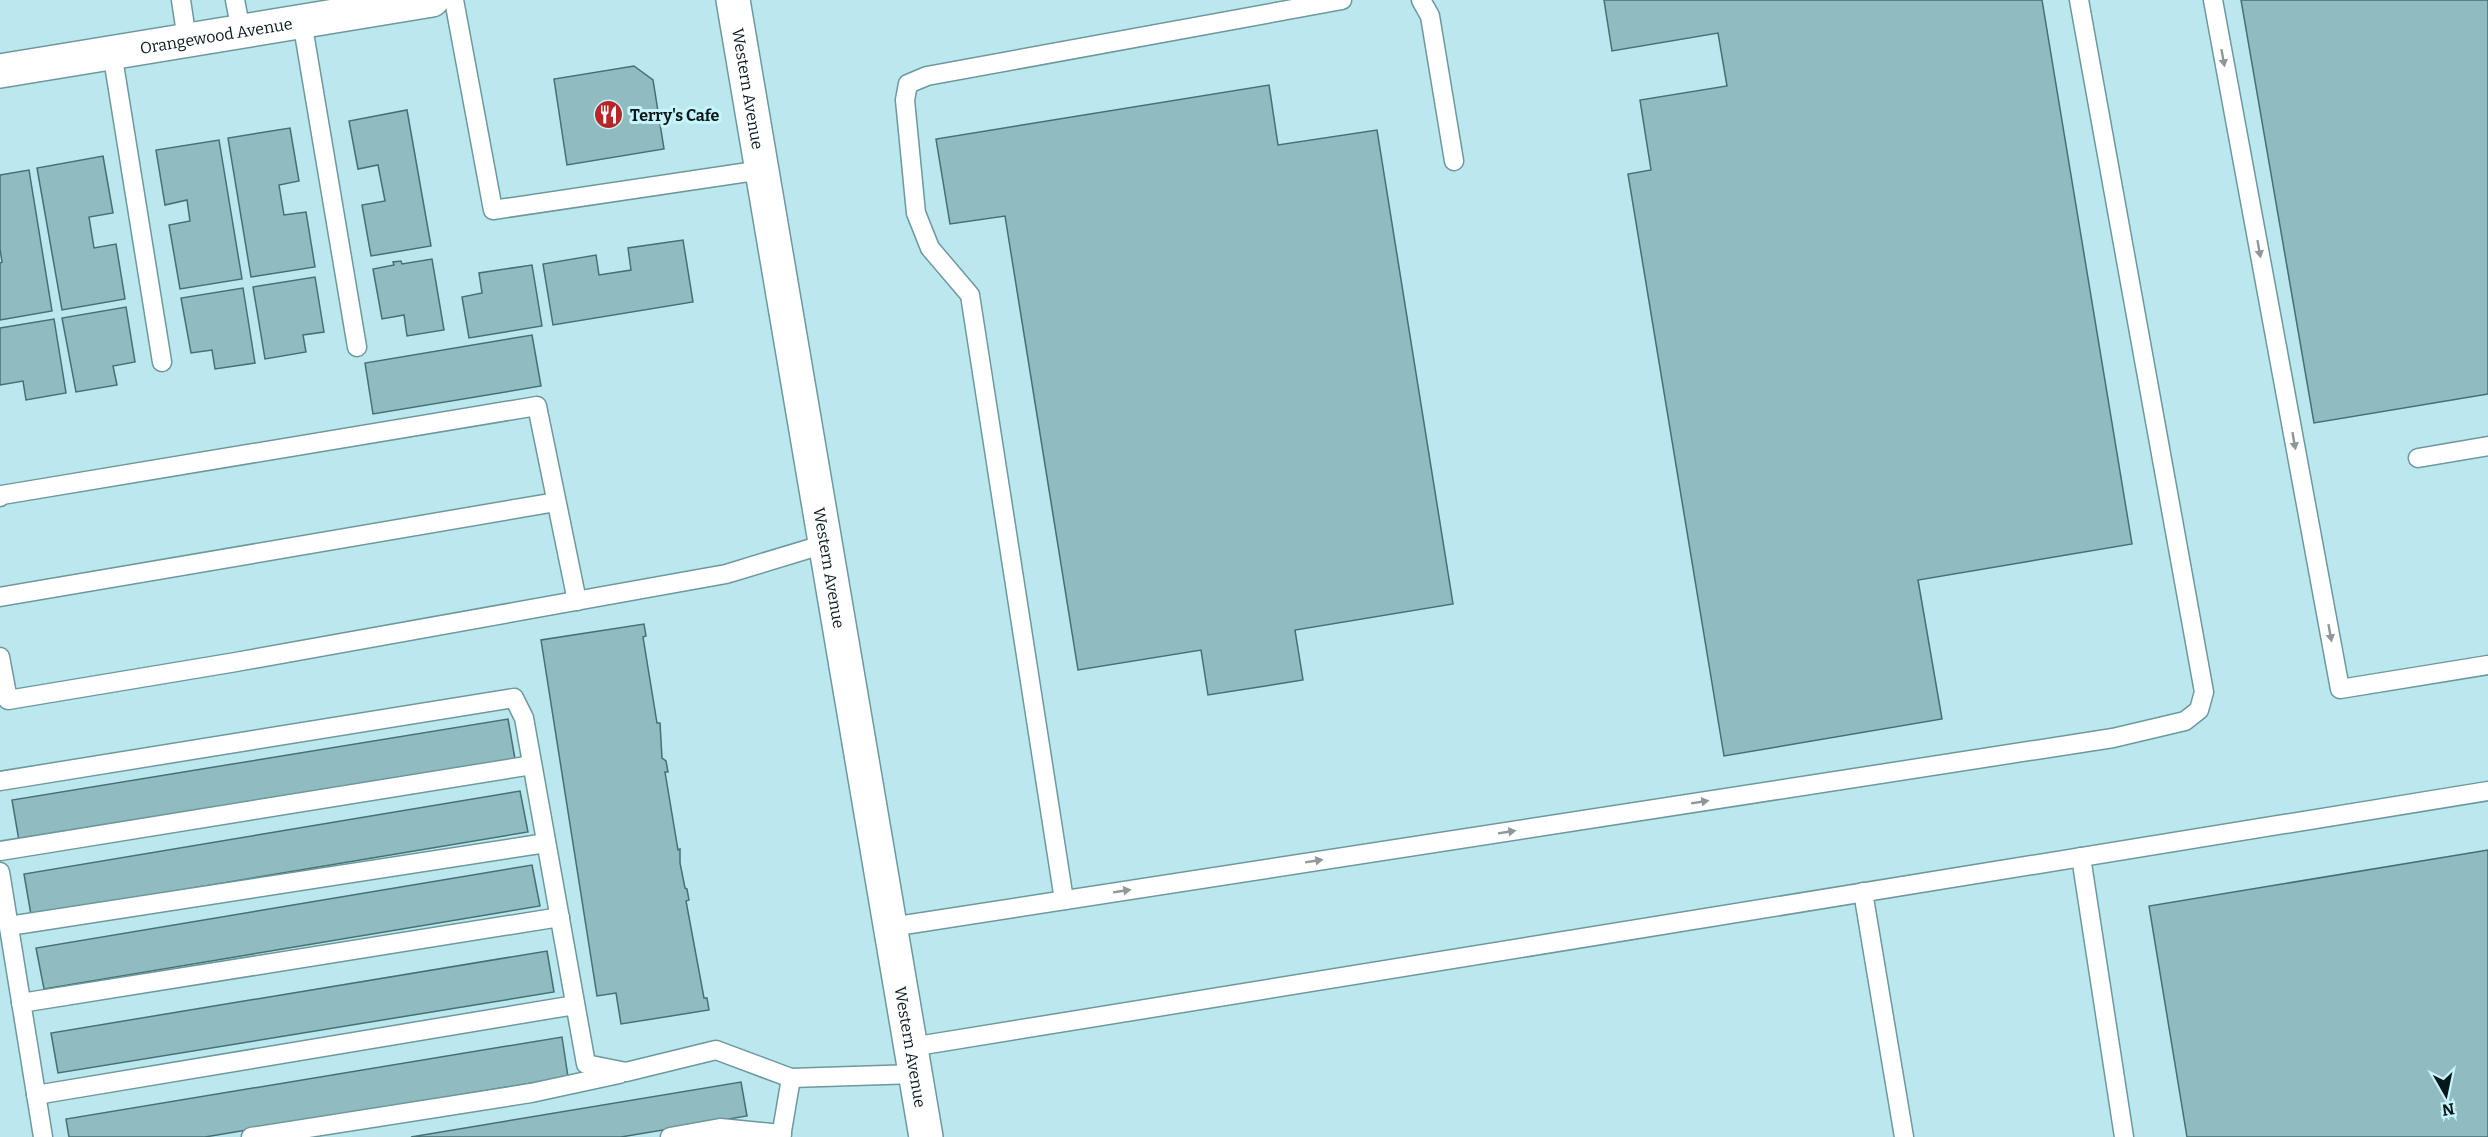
<svg xmlns="http://www.w3.org/2000/svg" width="2488" height="1137" viewBox="0 0 2488 1137" font-family="Bitter,serif">
<style>
.building{fill:#8fbbc1;stroke:#457075;stroke-width:1.5}
.lines{fill:none;stroke-linecap:round;stroke-linejoin:round}
.service-casing{stroke:#6d989e;stroke-width:21}
.tertiary-casing{stroke:#6d989e;stroke-width:36}
.service{stroke:#fff;stroke-width:18}
.tertiary{stroke:#fff;stroke-width:33}
.oneway{fill:#8f9798}
.labels{text-anchor:middle;dominant-baseline:central;stroke-width:6;stroke-linejoin:round;paint-order:stroke}
.street-label{font-size:16px;fill:#07181a;stroke:#c7f5fb}
.poi-label{font-size:16px;font-weight:bold;fill:#07181a;stroke:#c7f5fb;text-anchor:start}
</style>
<rect width="100%" height="100%" fill="#bae8ee"/>
<g class="building">
<polygon points="1604,0 2042,0 2132,544 1918,580 1942,719 1724,756 1628,174 1651,170 1640,100 1727,86 1718,33 1612,51"/>
<polygon points="2241,0 2488,0 2488,394 2314,423"/>
<polygon points="634,66 653,80 664,149 567,165 554,79"/>
<polygon points="1269,85 1278,145 1377,130 1453,604 1295,630 1303,680 1208,695 1201,650 1078,670 1005,216 950,224 936,139"/>
<polygon points="407,110 431,246 371,256 362,205 385,201 378,165 358,169 349,121"/>
<polygon points="290,128 299,181 279,185 284,215 306,212 315,267 251,277 228,138"/>
<polygon points="219,140 242,279 180,289 169,225 190,221 187,200 165,205 156,150"/>
<polygon points="103,156 113,213 89,217 94,248 116,244 125,299 62,310 37,168"/>
<polygon points="29,170 52,311 0,320 0,263 2,262 0,249 0,175"/>
<polygon points="683,240 693,302 553,325 543,264 596,255 599,275 631,270 628,248"/>
<polygon points="432,259 444,330 407,336 404,315 382,319 373,269 394,265 393,262 401,261 402,264"/>
<polygon points="532,265 542,326 469,338 462,297 482,293 479,273"/>
<polygon points="315,277 324,332 303,335 306,352 265,359 253,287"/>
<polygon points="243,288 255,363 215,369 212,350 191,353 181,298"/>
<polygon points="126,307 135,362 113,366 117,385 76,392 62,318"/>
<polygon points="54,319 66,393 26,400 23,381 0,385 0,328"/>
<polygon points="532,335 541,386 373,414 365,363"/>
<polygon points="644,624 646,636 643,637 657,723 660,723 662,758 666,761 668,772 665,772 678,850 680,849 680,863 685,888 687,889 689,900 686,901 704,998 707,998 709,1010 621,1024 616,993 597,996 541,640"/>
<polygon points="508,719 515,759 19,841 12,800"/>
<polygon points="520,791 528,832 31,915 24,874"/>
<polygon points="2488,850 2488,1137 2187,1137 2149,906"/>
<polygon points="532,865 540,906 44,989 36,948"/>
<polygon points="547,951 554,992 58,1073 51,1033"/>
<polygon points="562,1037 568,1077 205,1137 69,1137 66,1119"/>
<polygon points="741,1082 747,1116 621,1137 411,1137"/>
</g>
<g class="lines">
<defs>
<g id="service">
<polyline points="181,0 187,40"/>
<polyline points="235,0 241,31"/>
<polyline points="454,0 493,210 762,170"/>
<polyline points="1421,0 1430,16 1454,161"/>
<polyline points="2213,0 2340,689 2488,665"/>
<polyline points="302,21 357,347"/>
<polyline points="112,52 162,362"/>
<polyline points="2418,458 2488,446"/>
<polyline points="0,497 2,495 537,406 577,601"/>
<polyline points="0,597 556,502"/>
<polyline points="0,657 8,700 236,662 726,574 825,544"/>
<polyline points="0,781 514,698 524,718 586,1064 626,1072 716,1050 791,1078 916,1074"/>
<polyline points="0,851 532,765"/>
<polyline points="2081,857 2124,1137"/>
<polyline points="0,872 43,1137"/>
<polyline points="1863,892 1904,1137"/>
<polyline points="1064,900 970,295 930,248 916,213 905,100 908,84 927,76 1342,0"/>
<polyline points="9,926 546,843"/>
<polyline points="891,927 2113,738 2185,721 2199,710 2204,692 2079,0"/>
<polyline points="21,1003 560,917"/>
<polyline points="911,1047 2488,791"/>
<polyline points="36,1095 575,1005"/>
<polyline points="251,1137 531,1093 619,1074"/>
<polyline points="670,1137 720,1128 782,1134"/>
<polyline points="781,1137 791,1078"/>
</g>
<g id="tertiary">
<path id="s1" d="M733,0L926,1137"/>
<path id="s2" d="M0,71L432,0"/>
</g>
</defs>
<use href="#service" class="service-casing"/>
<use href="#tertiary" class="tertiary-casing"/>
<use href="#service" class="service"/>
<use href="#tertiary" class="tertiary"/>
</g>
<defs><path id="oneway-solid" d="M-6-.8H1V-3.2L6.5 0L1 3.2V.8H-6Z" transform="scale(1.5)"/></defs>
<g class="oneway">
<use href="#oneway-solid" transform="translate(2223 58) rotate(80)"/>
<use href="#oneway-solid" transform="translate(2259 249) rotate(80)"/>
<use href="#oneway-solid" transform="translate(2294 441) rotate(80)"/>
<use href="#oneway-solid" transform="translate(2330 633) rotate(80)"/>
<use href="#oneway-solid" transform="translate(1700 802) rotate(-9)"/>
<use href="#oneway-solid" transform="translate(1507 832) rotate(-9)"/>
<use href="#oneway-solid" transform="translate(1314 861) rotate(-9)"/>
<use href="#oneway-solid" transform="translate(1122 891) rotate(-9)"/>
</g>
<defs>
<symbol id="restaurant-disc" viewBox="-11 -11 22 22"><circle r="9.5" fill="#b72728" stroke="#c7f5fb"/><path d="M-5-6h1v4h1v-4h1v4h1v-4h1v5L-1.5 .5V6h-2V.5L-5-1ZM5-6V6H3V1.5H1.5Q1.5-4 5-6Z" fill="#fff"/></symbol>
</defs>
<g fill-rule="evenodd">
<use href="#restaurant-disc" x="592" y="98" width="33" height="33"/>
</g>
<g class="labels">
<g class="street-label">
<text stroke="none"><textPath href="#s2" startOffset="219">Orangewood Avenue</textPath></text>
<text stroke="none"><textPath href="#s1" startOffset="90">Western Avenue</textPath></text>
<text stroke="none"><textPath href="#s1" startOffset="576">Western Avenue</textPath></text>
<text stroke="none"><textPath href="#s1" startOffset="1062">Western Avenue</textPath></text>
</g>
<g class="poi-label">
<text x="630" y="115">Terry's Cafe</text>
</g>
</g>
<g transform="translate(2446 1095) rotate(171)" stroke="#c7f5fb" stroke-width="4.5" paint-order="stroke">
<path d="M0-4.5L10 22L0 15L-10 22Z" fill="#07181a"/>
<text y="-9" font-size="16" font-weight="bold" text-anchor="middle" fill="#07181a">N</text>
</g>
</svg>
